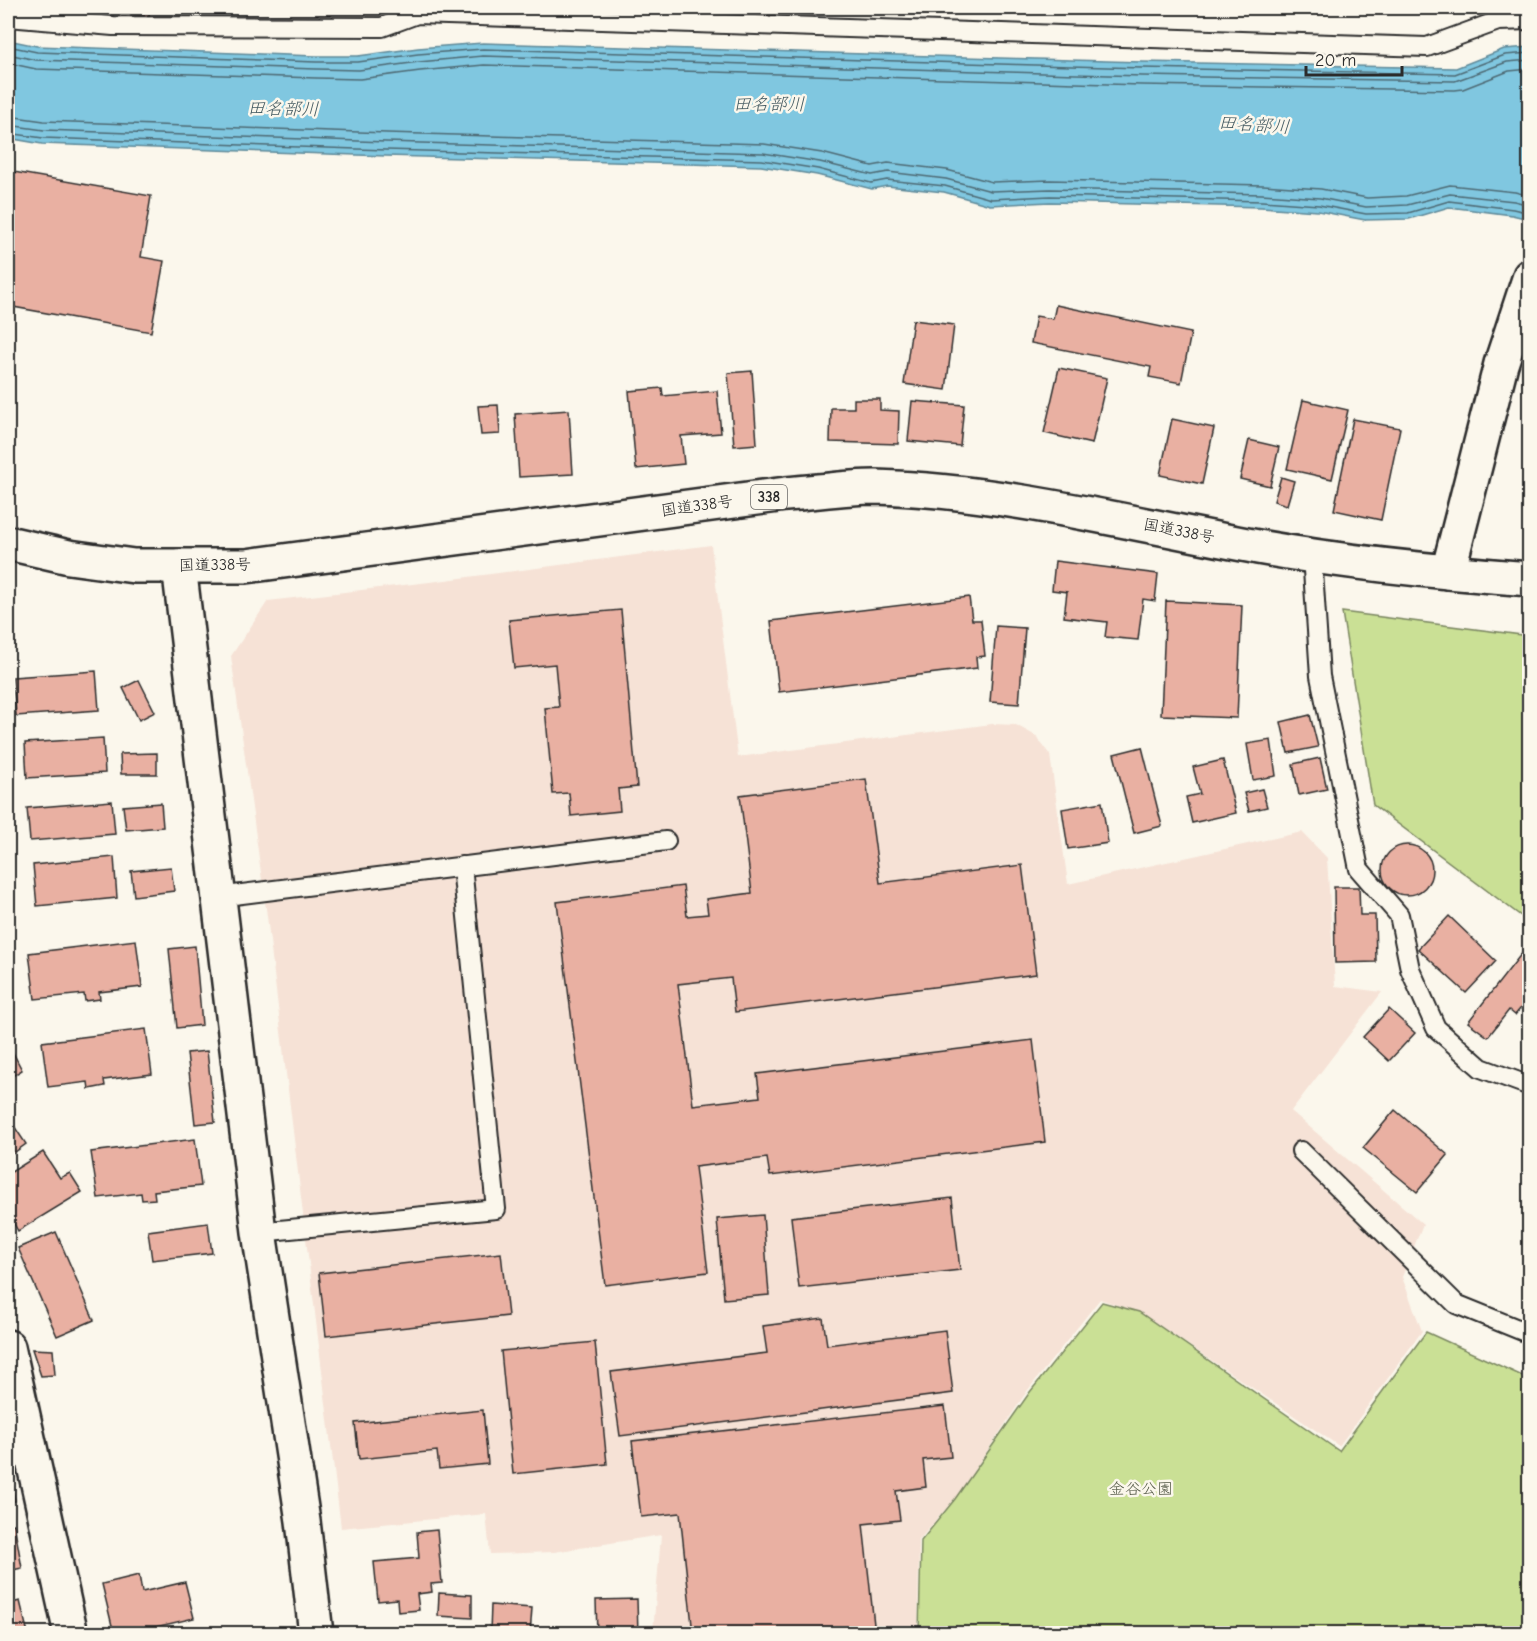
<svg xmlns="http://www.w3.org/2000/svg" width="1537" height="1641" viewBox="0 0 1537 1641" font-family="'Comic Neue','Klee One',sans-serif">
<style>
.built{fill:#f6e2d6}
.green{fill:#cae095;stroke:#7a8660;stroke-width:1.5}
.water{fill:#80c7e0;stroke:#5e8998;stroke-width:1.5}
.lines{fill:none;stroke-linecap:round;stroke-linejoin:round}
.shore{stroke:#4d6973;stroke-width:1.5}
.building{fill:#e9b0a2;stroke:#2b2b2b;stroke-width:1.5}
.service-casing{stroke:#2b2b2b;stroke-width:22}
.minor-casing{stroke:#2b2b2b;stroke-width:38}
.tertiary-casing{stroke:#2b2b2b;stroke-width:38}
.trunk-casing{stroke:#2b2b2b;stroke-width:38}
.service{stroke:#fbf7ec;stroke-width:18}
.minor{stroke:#fbf7ec;stroke-width:33}
.tertiary{stroke:#fbf7ec;stroke-width:33}
.trunk{stroke:#fbf7ec;stroke-width:33}
.labels{text-anchor:middle;dominant-baseline:central;stroke-width:5;stroke-linejoin:round;paint-order:stroke}
.shield{fill:#fbf7ec;stroke:#696865;stroke-width:1.5}
.shield-label{font-size:15px;font-weight:bold;fill:#2b2b2b}
.street-label{font-size:16px;fill:#2b2b2b;stroke:#fbf7ec}
.park-label{font-size:16px;fill:#535846;stroke:#fbf7ec}
.water-label{font-size:18px;font-style:italic;fill:#445a61;stroke:#fbf7ec}
</style>
<rect width="100%" height="100%" fill="#fbf7ec"/>
<filter id="ink" filterUnits="userSpaceOnUse"><feTurbulence type="fractalNoise" baseFrequency=".0167" numOctaves="2"/><feDisplacementMap in="SourceGraphic" scale="12" xChannelSelector="R" yChannelSelector="G"/><feConvolveMatrix kernelMatrix="1 2 1 2 8 2 1 2 1" color-interpolation-filters="sRGB"/></filter>
<g filter="url(#ink)">
<polygon class="built" points="711,545 738,757 992,724 1016,725 1036,736 1050,755 1068,884 1302,832 1327,858 1335,986 1382,992 1291,1111 1423,1224 1402,1277 1422,1331 1339,1446 1142,1314 1100,1299 1028,1390 957,1496 919,1540 918,1633 653,1633 661,1535 554,1552 490,1554 486,1514 341,1528 267,916 231,656 268,601 438,581"/>
<g class="green">
<polygon points="1342,612 1529,636 1529,922 1373,805"/>
<polygon points="1102,1302 1139,1312 1339,1451 1426,1332 1529,1379 1529,1633 919,1633 921,1541 955,1499 1030,1392"/>
</g>
<polygon class="water" points="8,40 37,46 316,56 358,56 418,48 483,43 1142,62 1456,68 1504,49 1529,47 1529,219 1512,215 1449,207 1409,219 1365,220 1318,211 1261,207 1050,202 990,205 944,192 887,186 872,189 817,175 761,166 386,156 42,144 8,138"/>
<g class="lines">
<g class="shore">
<polyline points="8,46 37,52 316,62 358,62 418,54 483,49 1142,68 1455,74 1505,55 1530,53"/>
<polyline points="8,54 36,60 316,69 359,70 419,62 483,56 1142,76 1455,81 1507,62 1530,60"/>
<polyline points="8,63 36,69 316,78 360,79 420,71 484,65 1141,85 1455,90 1463,89 1509,71 1530,69"/>
<polyline points="8,116 44,121 387,133 764,144 822,153 872,166 888,163 947,170 992,182 1050,180 1263,185 1321,189 1367,198 1406,196 1450,185 1515,192 1530,196"/>
<polyline points="8,125 44,130 386,142 763,153 820,162 872,175 888,172 946,179 991,191 1050,189 1262,194 1320,198 1366,207 1407,205 1450,194 1514,201 1530,205"/>
<polyline points="8,133 43,138 386,150 762,160 818,169 871,183 887,180 945,186 991,199 1050,196 1262,201 1319,205 1366,214 1408,213 1449,201 1513,209 1530,213"/>
</g>
</g>
<g class="building">
<polygon points="78,8 150,8 149,16"/>
<polygon points="178,8 202,8 201,11"/>
<polygon points="8,171 151,196 141,257 164,261 151,332 8,306"/>
<polygon points="1056,305 1191,333 1181,383 1149,377 1151,367 1031,343 1036,316 1053,319"/>
<polygon points="913,320 954,325 946,390 904,384"/>
<polygon points="1059,368 1107,378 1092,444 1044,433"/>
<polygon points="752,371 757,444 734,446 728,373"/>
<polygon points="662,388 663,396 717,391 721,433 681,436 684,464 636,469 629,391"/>
<polygon points="854,399 880,399 880,410 899,411 898,444 830,442 831,408 854,408"/>
<polygon points="1303,400 1348,410 1332,479 1287,469"/>
<polygon points="912,401 964,405 960,446 908,441"/>
<polygon points="498,405 500,434 481,435 478,406"/>
<polygon points="569,410 573,474 519,477 515,414"/>
<polygon points="1172,419 1214,428 1202,484 1160,475"/>
<polygon points="1353,419 1400,428 1381,520 1334,510"/>
<polygon points="1249,440 1279,447 1270,486 1240,479"/>
<polygon points="1281,477 1294,481 1287,505 1274,501"/>
<polygon points="1055,561 1158,574 1155,601 1143,599 1138,640 1105,637 1107,622 1064,617 1067,592 1052,590"/>
<polygon points="969,597 972,620 981,620 985,656 976,657 977,668 779,692 771,621"/>
<polygon points="1166,601 1242,605 1237,718 1161,715"/>
<polygon points="621,610 637,787 618,789 620,811 571,816 569,793 553,794 545,708 559,707 555,664 514,668 509,620"/>
<polygon points="996,626 1025,628 1019,704 990,702"/>
<polygon points="96,671 99,710 16,716 13,677"/>
<polygon points="139,680 155,712 139,720 123,688"/>
<polygon points="1310,715 1318,747 1288,753 1281,722"/>
<polygon points="103,738 105,773 27,778 25,743"/>
<polygon points="1271,740 1276,776 1253,780 1247,744"/>
<polygon points="1142,747 1162,826 1134,833 1114,754"/>
<polygon points="157,753 157,774 121,774 120,754"/>
<polygon points="1320,758 1327,789 1299,795 1293,764"/>
<polygon points="1223,760 1236,813 1192,823 1186,797 1200,794 1193,767"/>
<polygon points="866,779 880,883 1022,865 1036,974 735,1012 731,978 678,984 693,1105 760,1097 757,1074 1033,1040 1045,1142 770,1176 767,1158 695,1167 708,1272 605,1285 557,902 683,886 687,916 708,914 706,899 752,893 740,795"/>
<polygon points="1262,789 1267,807 1249,811 1244,793"/>
<polygon points="112,801 115,834 30,841 27,808"/>
<polygon points="1102,802 1108,843 1068,849 1062,809"/>
<polygon points="161,803 163,827 126,830 123,806"/>
<circle cx="1407" cy="870" r="25"/>
<polygon points="114,857 117,898 37,906 33,865"/>
<polygon points="171,867 174,891 134,896 131,871"/>
<polygon points="1334,887 1359,887 1360,915 1375,915 1376,962 1335,963"/>
<polygon points="1449,916 1496,961 1466,993 1418,949"/>
<polygon points="136,940 142,987 99,992 100,999 85,1001 84,994 35,999 29,953"/>
<polygon points="195,946 202,1025 177,1028 169,949"/>
<polygon points="1522,953 1530,959 1530,983 1527,986 1530,988 1530,997 1515,1015 1509,1010 1488,1037 1468,1022"/>
<polygon points="1389,1009 1415,1033 1389,1061 1363,1037"/>
<polygon points="146,1029 152,1074 104,1080 105,1086 89,1089 88,1082 48,1087 42,1042"/>
<polygon points="8,1043 22,1070 8,1079"/>
<polygon points="207,1051 215,1122 195,1124 187,1053"/>
<polygon points="1395,1110 1448,1155 1417,1192 1363,1148"/>
<polygon points="8,1117 26,1144 8,1157"/>
<polygon points="195,1139 201,1186 154,1191 155,1199 142,1200 141,1193 98,1198 91,1152"/>
<polygon points="43,1152 60,1178 70,1173 82,1192 18,1231 8,1213 8,1174"/>
<polygon points="952,1198 960,1270 799,1288 791,1217"/>
<polygon points="763,1215 769,1295 724,1299 717,1219"/>
<polygon points="208,1223 212,1253 152,1260 148,1231"/>
<polygon points="56,1232 94,1320 57,1336 18,1248"/>
<polygon points="501,1253 508,1316 326,1336 319,1273"/>
<polygon points="823,1318 827,1345 945,1330 953,1393 620,1436 611,1372 767,1353 763,1326"/>
<polygon points="595,1342 607,1464 513,1474 501,1351"/>
<polygon points="32,1349 53,1350 55,1375 41,1376"/>
<polygon points="945,1406 951,1457 923,1460 926,1487 896,1491 900,1520 863,1524 875,1634 693,1634 680,1513 641,1517 632,1441"/>
<polygon points="483,1410 488,1464 439,1469 437,1451 359,1459 355,1423"/>
<polygon points="8,1455 15,1501 8,1503"/>
<polygon points="14,1524 22,1568 8,1571 8,1525"/>
<polygon points="437,1530 442,1583 431,1584 432,1592 417,1594 419,1610 398,1612 397,1599 378,1601 374,1562 419,1558 417,1532"/>
<polygon points="139,1575 142,1592 185,1582 194,1618 126,1634 114,1634 102,1584"/>
<polygon points="439,1593 472,1595 472,1618 438,1616"/>
<polygon points="637,1599 638,1634 597,1634 596,1600"/>
<polygon points="20,1601 28,1634 8,1634 8,1604"/>
<polygon points="491,1605 532,1608 530,1634 490,1632"/>
</g>
<g class="lines">
<defs>
<g id="service">
<polyline points="8,17 113,26 382,27 417,14 1427,47 1498,21 1530,20"/>
<polyline points="1312,555 1320,676 1359,869 1399,915 1410,969 1436,1028 1481,1068 1530,1086"/>
<polyline points="218,897 666,841"/>
<polyline points="1301,1151 1456,1304 1530,1334"/>
<polyline points="259,1232 496,1209 462,866"/>
</g>
<polyline id="minor" points="8,1347 71,1634"/>
<g id="tertiary">
<polyline points="179,566 259,1232 303,1521 316,1634"/>
<polyline points="1448,572 1501,364 1530,276"/>
</g>
<path id="trunk" d="M8,543L69,557L134,566H246L786,494C815,492 847,487 876,487C1006,491 1132,524 1258,547C1348,563 1439,572 1530,579"/>
</defs>
<use href="#service" class="service-casing"/>
<use href="#minor" class="minor-casing"/>
<use href="#tertiary" class="tertiary-casing"/>
<use href="#trunk" class="trunk-casing"/>
<use href="#service" class="service"/>
<use href="#minor" class="minor"/>
<use href="#tertiary" class="tertiary"/>
<use href="#trunk" class="trunk"/>
</g>
</g>
<g class="labels">
<rect class="shield" x="751" y="485" width="36" height="24" rx="4.5"/>
<g class="shield-label">
<text x="769" y="497">338</text>
</g>
<g class="street-label">
<text transform="translate(697 506) rotate(-8)">国道338号</text>
<text transform="translate(1179 531) rotate(11)">国道338号</text>
<text transform="translate(215 565) rotate(-1)">国道338号</text>
</g>
<g class="park-label">
<text x="1141" y="1489">金谷公園</text>
</g>
<g class="water-label">
<text x="769" y="104">田名部川</text>
<text transform="translate(283 109) rotate(1)">田名部川</text>
<text transform="translate(1254 125) rotate(4)">田名部川</text>
</g>
</g>
<rect width="1537" height="1641" fill="none" stroke="#fbf7ec" stroke-width="30"/>
<rect x="15" y="15" width="1507" height="1611" fill="none" stroke="#2b2b2b" stroke-width="2" filter="url(#ink)"/>
<path d="M1306 66v9h96v-9" fill="none" stroke="#2b2b2b" stroke-width="3"/>
<text x="1315" y="66" font-size="18" fill="#2b2b2b" stroke="#fbf7ec" stroke-width="4.5" paint-order="stroke">20 m</text>
</svg>
